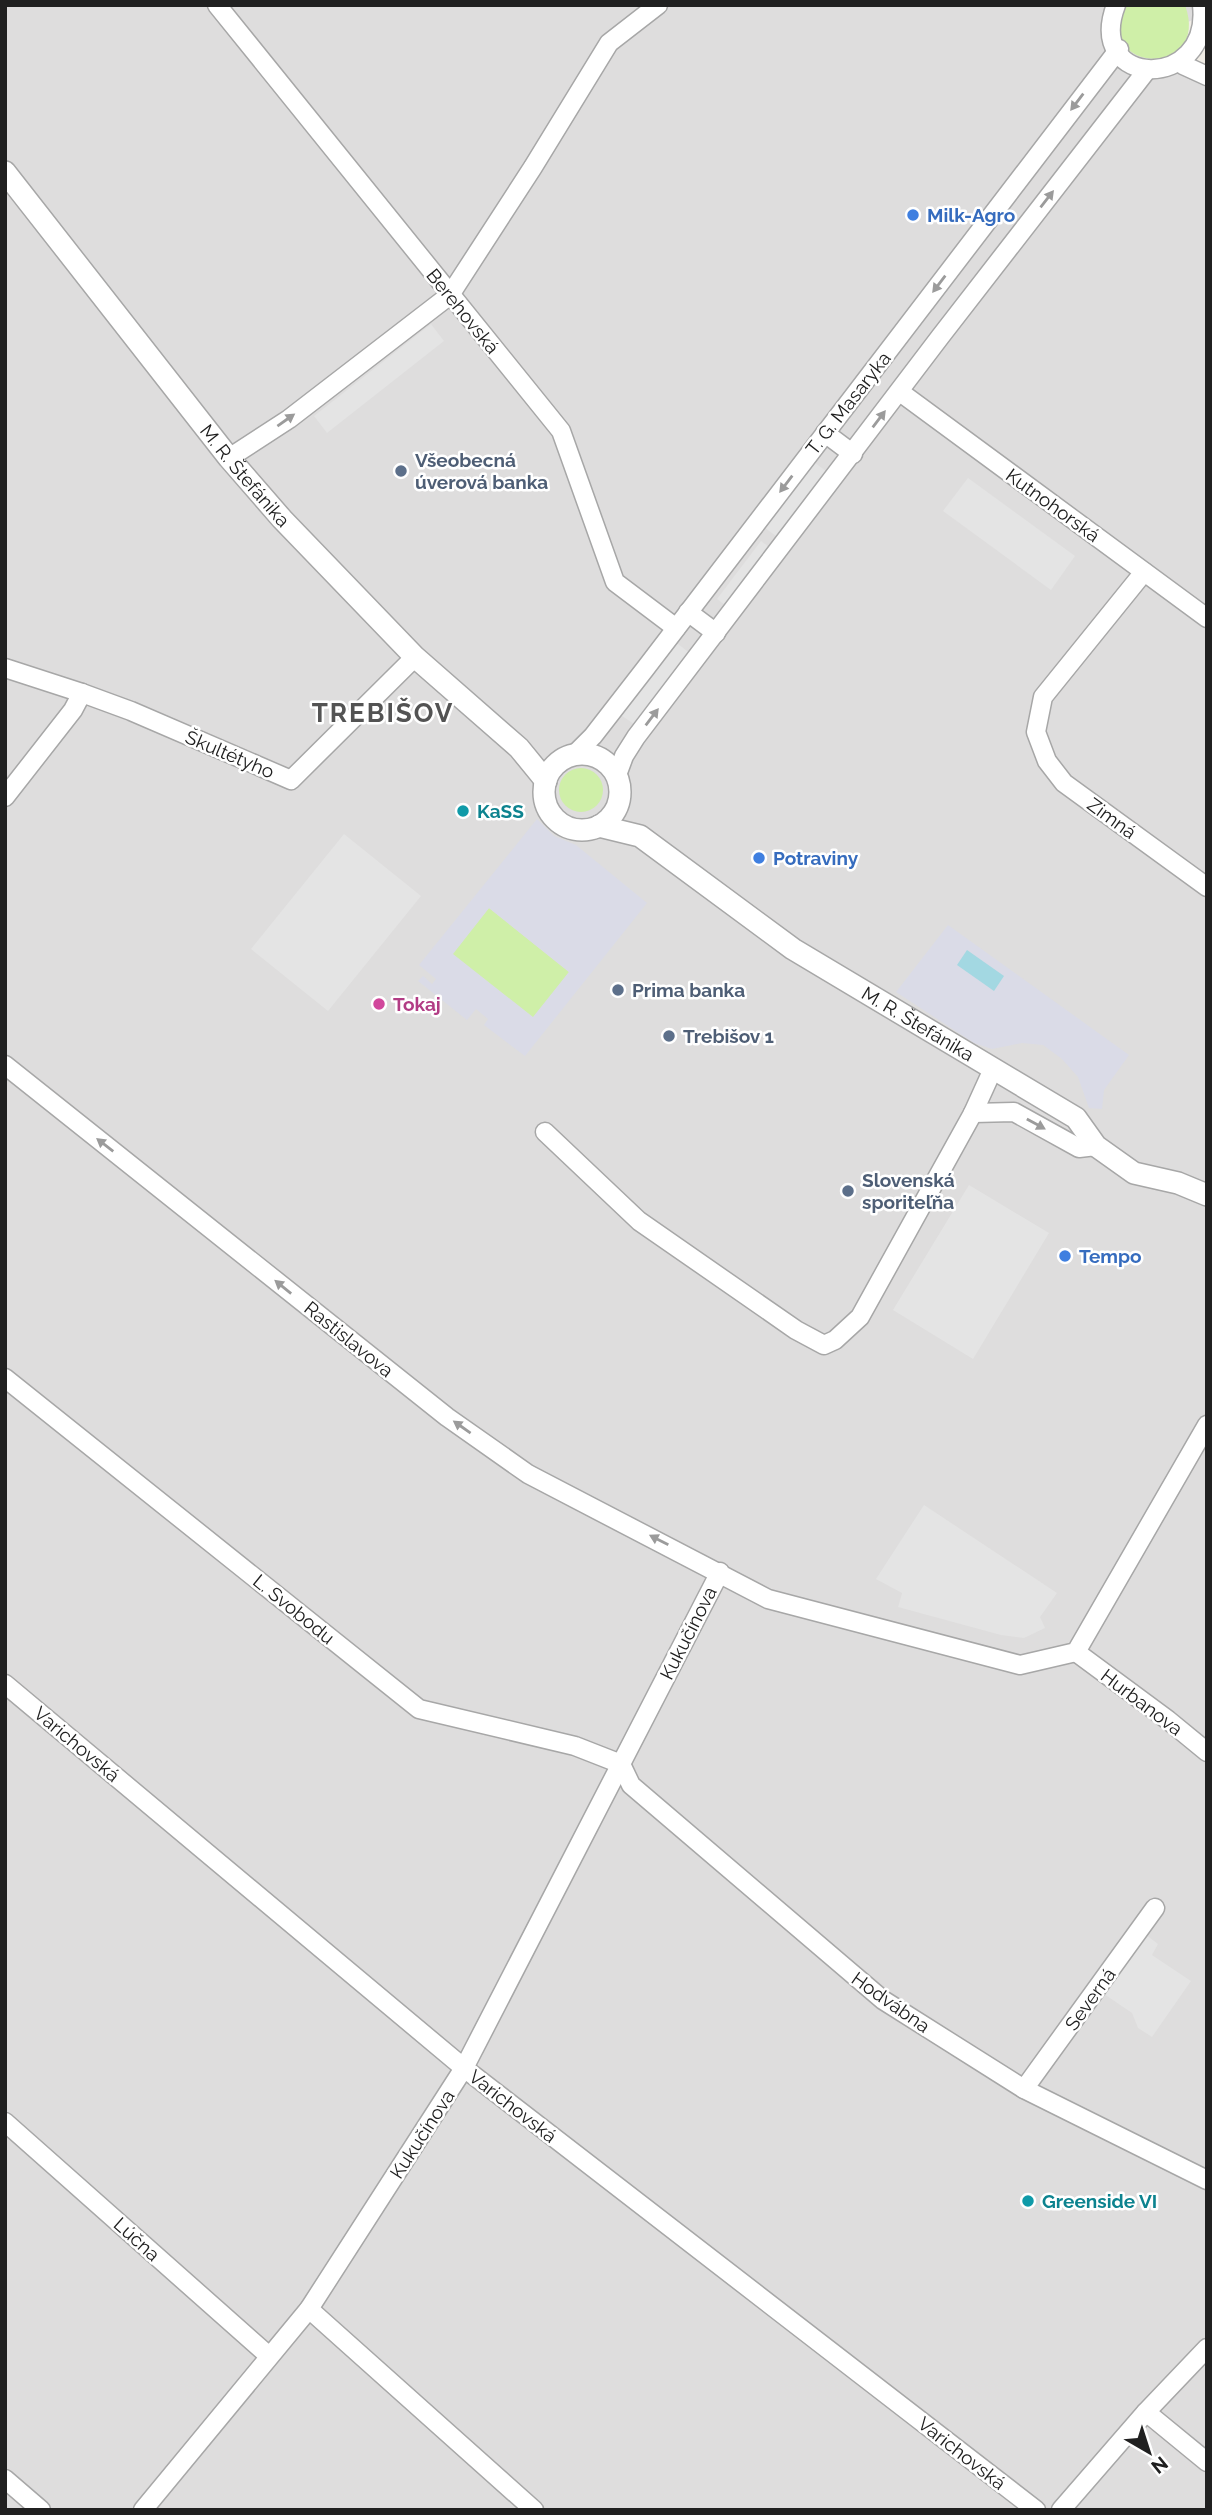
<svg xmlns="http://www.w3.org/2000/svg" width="1212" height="2515" viewBox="0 0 1212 2515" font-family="Raleway,sans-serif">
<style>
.residential{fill:#dedddd}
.grass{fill:#cfefa8}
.parking{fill:#e4e4e4}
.plaza{fill:#dadbe7;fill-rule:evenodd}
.water{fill:#a3d8e2}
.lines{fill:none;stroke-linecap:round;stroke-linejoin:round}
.minor-casing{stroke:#a7a7a7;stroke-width:21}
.tertiary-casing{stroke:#a7a7a7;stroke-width:24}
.minor{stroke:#fff;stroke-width:18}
.tertiary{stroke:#fff;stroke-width:21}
.oneway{fill:#9b9b9b}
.shop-dot{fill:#3f7fe0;stroke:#fff;stroke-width:2.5}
.service-dot{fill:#5c6f8a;stroke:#fff;stroke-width:2.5}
.culture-dot{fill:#0f9aa8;stroke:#fff;stroke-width:2.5}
.hotel-dot{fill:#d1479c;stroke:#fff;stroke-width:2.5}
.labels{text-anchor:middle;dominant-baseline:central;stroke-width:5;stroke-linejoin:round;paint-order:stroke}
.shop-label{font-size:19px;font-weight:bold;fill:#366cbe;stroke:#fff;text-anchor:start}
.street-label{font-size:19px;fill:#202020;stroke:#fff}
.service-label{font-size:19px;font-weight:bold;fill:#4e5e75;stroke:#fff;text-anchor:start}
.culture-label{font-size:19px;font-weight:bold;fill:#0d838f;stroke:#fff;text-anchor:start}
.hotel-label{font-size:19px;font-weight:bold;fill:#b23c85;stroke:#fff;text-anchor:start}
.district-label{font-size:26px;font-weight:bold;letter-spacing:2px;fill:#535353;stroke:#fff}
</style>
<rect width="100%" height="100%" fill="#f1ede6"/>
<polygon class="residential" points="5,5 1207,5 1207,13 1154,38 1207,78 1207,2510 5,2510"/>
<g class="grass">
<path d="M1127,5H1185C1212,79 1090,74 1127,5Z"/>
<circle cx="581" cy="790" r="22"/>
<polygon points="489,908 569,972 533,1018 452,954"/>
</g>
<g class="parking">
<polygon points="431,324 444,341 327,433 314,416"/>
<polygon points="807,457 826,471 776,536 757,522"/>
<polygon points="968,478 1075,556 1051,590 943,511"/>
<polygon points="761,541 777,553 733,611 717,599"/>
<polygon points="669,637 691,654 637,726 613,710"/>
<polygon points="344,834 421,896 328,1011 251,949"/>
<polygon points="969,1185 1049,1233 973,1359 893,1310"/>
<polygon points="924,1505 1057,1593 1040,1617 1045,1628 1024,1638 1001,1635 898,1607 902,1593 876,1579"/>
<polygon points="1145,1934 1158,1944 1152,1955 1191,1981 1152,2037 1138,2028 1132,2013 1104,1994"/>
</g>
<g class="plaza">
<path d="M537,819L554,836L576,845L647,903L525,1056L484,1025L488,1019L476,1009L467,1020L418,981L423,976L432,984L436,979L419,965ZM489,908L569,972L533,1017L453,954Z"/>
<polygon points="948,925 1129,1055 1104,1090 1102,1109 1089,1108 1078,1077 1062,1059 1043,1045 1022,1043 992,1049 974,1043 896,992"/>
</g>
<polygon class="water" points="967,950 1004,976 994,991 957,965"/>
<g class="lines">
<defs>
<g id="minor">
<polyline points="217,5 561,431 615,582 676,628"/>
<path d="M1116,5C1084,89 1212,92 1202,5"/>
<polyline points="1183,65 1207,76"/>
<polyline points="900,392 1207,618"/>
<polyline points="825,433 853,454"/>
<polyline points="229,458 289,419 450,295 533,167 609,43 658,5"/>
<polyline points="1144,572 1043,697 1036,732 1047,761 1064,783 1207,887"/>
<polyline points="688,612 716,633"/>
<polyline points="5,668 82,693 131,711 291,780 415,657"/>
<polyline points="574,755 593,736 645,669 1119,49"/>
<polyline points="617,775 624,756 636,737 940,337 1147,70"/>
<polyline points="5,797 73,710 82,693"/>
<polyline points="5,1065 447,1417 528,1474 768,1599 1020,1665 1076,1652 1207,1425"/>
<polyline points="973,1113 1014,1112 1079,1148 1096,1146"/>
<polyline points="545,1132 639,1221 796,1330 824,1345 835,1340 860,1317 973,1113 993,1069"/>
<polyline points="5,1378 419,1709 575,1746 621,1764 631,1785 883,2000 1024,2089 1207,2180"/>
<polyline points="1076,1652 1168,1720 1207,1752"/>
<polyline points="5,1684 464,2068 1036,2510"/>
<polyline points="1024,2089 1155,1908"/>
<polyline points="5,2122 269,2356"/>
<polyline points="309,2309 534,2510"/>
<polyline points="1146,2412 1207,2462"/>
<polyline points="5,2479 41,2510"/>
<polyline points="143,2510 309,2309 464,2068 720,1572"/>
<polyline points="1061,2510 1146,2412 1207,2348"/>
</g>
<g id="tertiary">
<path id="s1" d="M5,172L229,458L282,519L415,657L519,748L546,781"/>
<circle cx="582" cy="792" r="38"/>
<path id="s2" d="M599,826L640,836L793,949L1076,1118L1096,1146L1134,1173L1178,1183L1207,1195"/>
</g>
</defs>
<use href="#minor" class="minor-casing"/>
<use href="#tertiary" class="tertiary-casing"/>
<use href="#minor" class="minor"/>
<use href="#tertiary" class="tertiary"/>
</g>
<defs><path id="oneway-solid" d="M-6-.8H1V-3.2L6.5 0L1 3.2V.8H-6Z" transform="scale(1.75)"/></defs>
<g class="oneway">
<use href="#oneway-solid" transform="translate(1077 102) rotate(127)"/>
<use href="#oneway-solid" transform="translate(1047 199) rotate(-52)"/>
<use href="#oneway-solid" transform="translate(939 284) rotate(127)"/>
<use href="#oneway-solid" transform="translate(879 419) rotate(-53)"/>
<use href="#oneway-solid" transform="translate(286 420) rotate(-35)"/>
<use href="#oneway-solid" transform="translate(786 484) rotate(127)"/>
<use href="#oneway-solid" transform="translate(652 717) rotate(-53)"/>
<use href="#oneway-solid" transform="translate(1036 1124) rotate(29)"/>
<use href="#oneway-solid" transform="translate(105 1145) rotate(-142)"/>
<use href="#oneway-solid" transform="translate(283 1287) rotate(-141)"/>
<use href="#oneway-solid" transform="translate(462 1427) rotate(-145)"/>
<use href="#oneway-solid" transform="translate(659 1540) rotate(-153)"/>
</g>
<g class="shop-dot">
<circle cx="913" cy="215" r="7"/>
<circle cx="759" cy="858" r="7"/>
<circle cx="1065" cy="1256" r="7"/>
</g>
<g class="service-dot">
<circle cx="401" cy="471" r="7"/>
<circle cx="618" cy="990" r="7"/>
<circle cx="669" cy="1036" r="7"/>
<circle cx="848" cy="1191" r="7"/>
</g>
<g class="culture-dot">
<circle cx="463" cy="811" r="7"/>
<circle cx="1028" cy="2201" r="7"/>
</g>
<circle class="hotel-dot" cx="379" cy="1004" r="7"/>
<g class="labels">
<g class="shop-label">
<text x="927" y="215">Milk-Agro</text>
<text x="773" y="858">Potraviny</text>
<text x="1079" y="1256">Tempo</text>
</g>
<g class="street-label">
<text transform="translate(463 311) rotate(51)">Berehovská</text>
<text transform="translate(848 403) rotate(-52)">T. G. Masaryka</text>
<text stroke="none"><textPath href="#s1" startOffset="387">M. R. Štefánika</textPath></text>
<text transform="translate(1053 505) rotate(36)">Kutnohorská</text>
<text transform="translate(230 754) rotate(23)">Škultétyho</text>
<text transform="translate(1112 818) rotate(36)">Zimná</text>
<text stroke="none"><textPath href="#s2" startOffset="378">M. R. Štefánika</textPath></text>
<text transform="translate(349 1339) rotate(39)">Rastislavova</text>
<text transform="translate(294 1609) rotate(39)">L. Svobodu</text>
<text transform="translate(688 1633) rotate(-63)">Kukučínova</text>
<text transform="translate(1142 1702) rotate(37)">Hurbanova</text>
<text transform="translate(77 1744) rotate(40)">Varichovská</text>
<text transform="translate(1090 1999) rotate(-54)">Severná</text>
<text transform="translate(891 2002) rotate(35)">Hodvábna</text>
<text transform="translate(513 2106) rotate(38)">Varichovská</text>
<text transform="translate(422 2134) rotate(-57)">Kukučínova</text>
<text transform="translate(137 2239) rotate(42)">Lúčna</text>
<text transform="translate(962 2453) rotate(38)">Varichovská</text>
</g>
<g class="service-label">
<text x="415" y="460">Všeobecná<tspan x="415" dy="22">úverová banka</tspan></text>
<text x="632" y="990">Prima banka</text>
<text x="683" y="1036">Trebišov 1</text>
<text x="862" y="1180">Slovenská<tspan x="862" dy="22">sporiteľňa</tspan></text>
</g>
<g class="culture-label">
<text x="477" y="811">KaSS</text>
<text x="1042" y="2201">Greenside VI</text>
</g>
<g class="hotel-label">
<text x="393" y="1004">Tokaj</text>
</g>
<g class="district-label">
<text x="383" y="713">TREBIŠOV</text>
</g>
</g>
<rect width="1212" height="2515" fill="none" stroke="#202020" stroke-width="14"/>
<g transform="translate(1149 2452) rotate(141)" stroke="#ffffff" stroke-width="5" paint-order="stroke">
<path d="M0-5L12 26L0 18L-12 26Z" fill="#202020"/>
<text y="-10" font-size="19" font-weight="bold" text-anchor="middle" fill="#202020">N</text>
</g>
</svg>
